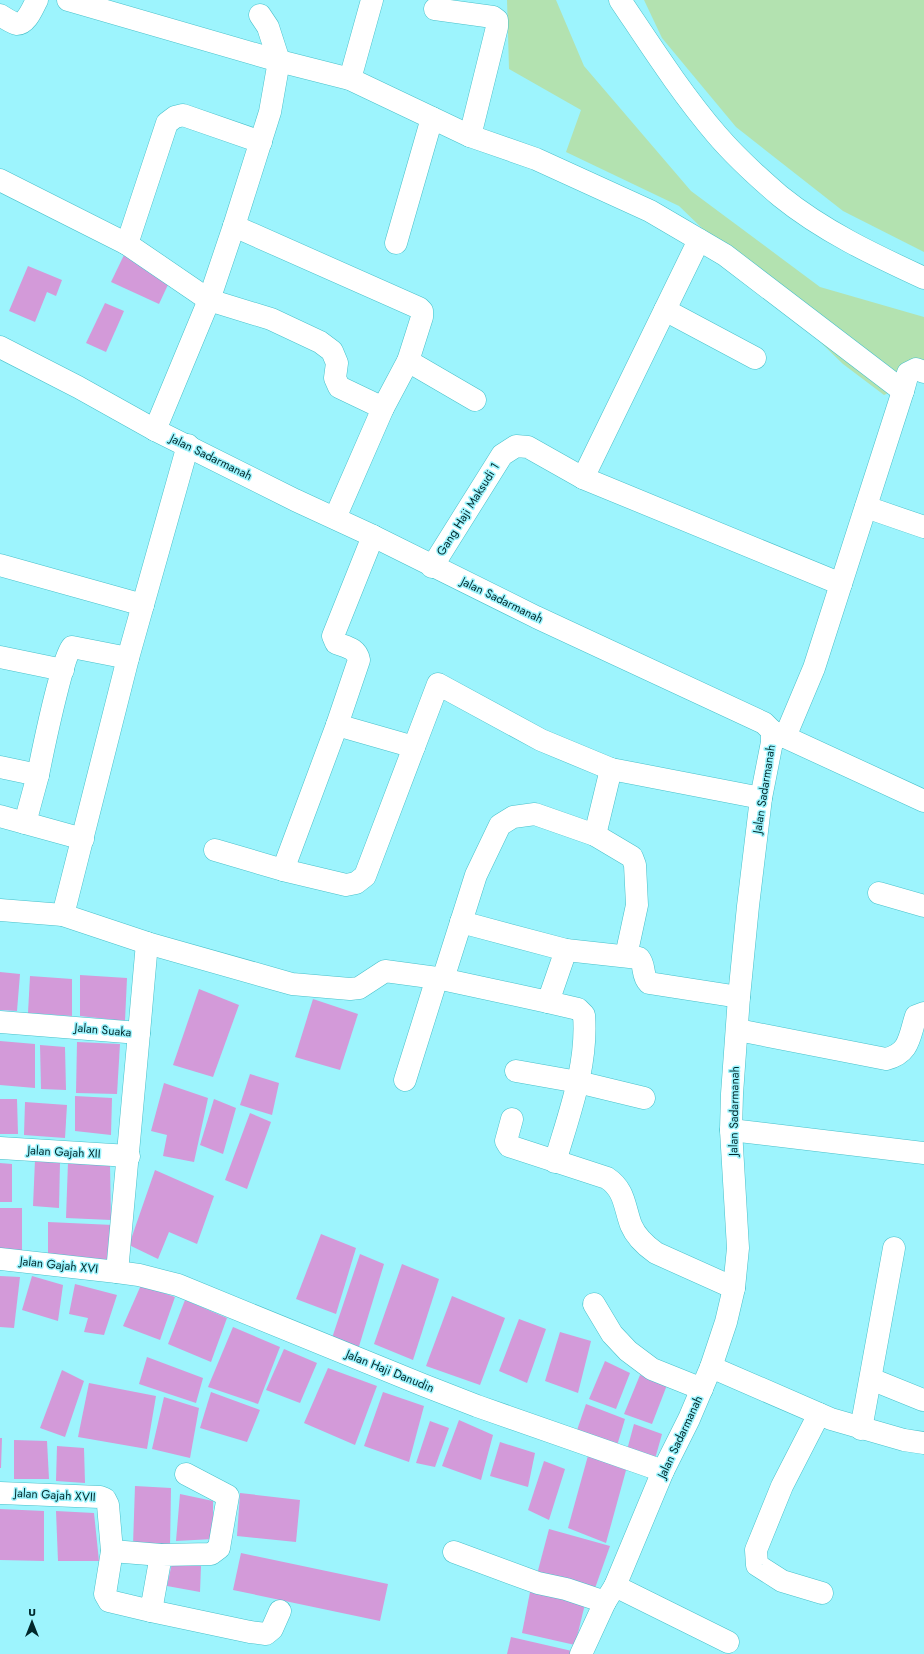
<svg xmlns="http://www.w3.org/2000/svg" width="924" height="1654" viewBox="0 0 924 1654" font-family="Jost,sans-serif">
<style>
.green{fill:#b3e2b0}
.building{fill:#d39ad9}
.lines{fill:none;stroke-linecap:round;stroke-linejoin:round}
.street-casing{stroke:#48c0ca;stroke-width:23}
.secondary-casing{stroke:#48c0ca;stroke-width:23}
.highway-casing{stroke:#48c0ca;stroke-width:23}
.street{stroke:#fff;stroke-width:22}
.secondary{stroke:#fff;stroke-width:22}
.highway{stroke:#fff;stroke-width:22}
.labels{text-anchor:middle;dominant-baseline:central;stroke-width:3;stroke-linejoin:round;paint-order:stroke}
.street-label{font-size:12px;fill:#01282b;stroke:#9df4fd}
</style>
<rect width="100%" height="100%" fill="#9df4fd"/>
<g class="green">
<polygon points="507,0 556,0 584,66 691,191 820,287 924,317 924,366 914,381 884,395 843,364 679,206 566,152 581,110 509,69"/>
<polygon points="644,0 924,0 924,252 843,211 736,127 662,38"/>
</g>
<g class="building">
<polygon points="124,255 172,276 159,304 111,282"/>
<polygon points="28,266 62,280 56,296 47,292 35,322 9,311"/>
<polygon points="105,303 124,311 106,352 86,343"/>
<polygon points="0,972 20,974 17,1011 0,1010"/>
<polygon points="80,975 127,978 125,1021 80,1016"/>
<polygon points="30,976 72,979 72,1016 28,1013"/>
<polygon points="199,989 239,1005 213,1077 173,1065"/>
<polygon points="313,999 358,1014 340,1070 295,1057"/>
<polygon points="0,1041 35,1044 35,1088 0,1085"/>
<polygon points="77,1042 120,1044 117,1094 76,1093"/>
<polygon points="40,1045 65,1047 66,1090 41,1089"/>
<polygon points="250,1074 279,1083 272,1115 240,1105"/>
<polygon points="164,1083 208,1098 194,1162 163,1156 167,1135 151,1131"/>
<polygon points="75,1096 112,1098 111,1135 75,1131"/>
<polygon points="0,1099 17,1099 18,1134 0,1134"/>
<polygon points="214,1099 236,1108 223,1154 200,1145"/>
<polygon points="25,1102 67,1105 65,1138 24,1135"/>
<polygon points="250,1113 271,1122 247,1189 225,1180"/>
<polygon points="35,1160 60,1162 59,1208 33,1206"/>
<polygon points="68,1162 110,1165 111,1220 66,1218"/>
<polygon points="0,1163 12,1164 12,1202 0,1202"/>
<polygon points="155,1170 214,1196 197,1244 169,1232 158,1259 129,1245"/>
<polygon points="0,1208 22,1208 22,1251 0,1250"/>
<polygon points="48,1222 113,1225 114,1266 48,1260"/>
<polygon points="321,1234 356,1248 336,1314 296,1299"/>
<polygon points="360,1254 384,1264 357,1353 331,1341"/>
<polygon points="402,1264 439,1279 413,1360 374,1344"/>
<polygon points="0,1276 20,1277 14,1328 0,1327"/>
<polygon points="32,1276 63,1285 58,1321 22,1310"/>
<polygon points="75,1284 117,1295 104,1335 84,1332 88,1318 69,1314"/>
<polygon points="141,1285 175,1297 160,1340 123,1326"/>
<polygon points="452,1296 505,1318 480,1385 426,1366"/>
<polygon points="185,1300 227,1318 211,1362 168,1344"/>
<polygon points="519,1319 546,1329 527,1383 499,1371"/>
<polygon points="233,1327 280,1347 258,1404 208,1387"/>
<polygon points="560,1332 591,1341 578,1393 545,1381"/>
<polygon points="284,1349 317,1363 300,1403 266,1390"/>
<polygon points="147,1357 203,1378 196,1403 139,1384"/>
<polygon points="605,1361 630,1373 616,1409 589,1399"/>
<polygon points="328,1368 377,1386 355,1445 304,1423"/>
<polygon points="62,1370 84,1381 65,1437 40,1428"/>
<polygon points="640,1375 667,1385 652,1424 624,1414"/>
<polygon points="89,1383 156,1396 147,1449 78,1437"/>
<polygon points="211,1392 260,1410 247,1442 200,1428"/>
<polygon points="383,1392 424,1406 409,1462 364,1446"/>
<polygon points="164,1397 199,1408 190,1458 152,1449"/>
<polygon points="586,1404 625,1419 616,1449 576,1433"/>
<polygon points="459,1420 493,1435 481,1480 442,1466"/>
<polygon points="430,1421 449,1428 435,1467 416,1463"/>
<polygon points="634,1424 662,1434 655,1459 627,1450"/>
<polygon points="0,1438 2,1438 1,1468 0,1468"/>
<polygon points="14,1440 47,1441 49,1479 14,1479"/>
<polygon points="500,1442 535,1453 528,1487 490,1476"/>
<polygon points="57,1446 84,1448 85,1483 56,1481"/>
<polygon points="589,1452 628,1463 606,1543 568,1528"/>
<polygon points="544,1461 565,1469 549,1520 528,1510"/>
<polygon points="135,1486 171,1488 170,1547 133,1545"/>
<polygon points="240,1493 300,1500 296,1542 237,1536"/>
<polygon points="180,1494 213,1501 213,1539 176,1541"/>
<polygon points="0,1509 44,1511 44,1561 0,1560"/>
<polygon points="56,1511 94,1513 99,1561 58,1561"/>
<polygon points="549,1529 610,1546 594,1591 536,1578"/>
<polygon points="241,1553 388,1584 380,1621 233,1590"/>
<polygon points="172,1563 201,1566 200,1592 167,1586"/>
<polygon points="531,1587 586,1600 575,1645 522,1633"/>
<polygon points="511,1637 572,1651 571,1654 507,1654"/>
</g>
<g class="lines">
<defs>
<g id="street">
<polyline points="68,0 279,61 350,79 470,136 536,159 650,211 725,255 903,391 908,373 916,369 924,372"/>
<polyline points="435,9 493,17 497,20 497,27 470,136"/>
<path d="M0,15C5,18 12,23 17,24C27,24 33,7 37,0"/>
<polyline points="350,79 372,0"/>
<polyline points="0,180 127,244 209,300 271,319 320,342 332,351 337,363 335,378 339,387 383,408"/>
<polyline points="234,226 419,308 422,311 422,317 408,361 475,400"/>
<polyline points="396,243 432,118"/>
<polyline points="127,244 167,123 175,117 183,115 261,142"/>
<polyline points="665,310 755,358"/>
<polyline points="155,430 209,300 234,226 270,112 279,61 268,27 260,15"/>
<polyline points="583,478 699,240"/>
<polyline points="866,507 924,527"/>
<polyline points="335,518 383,408 408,361"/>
<polyline points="0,565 143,605"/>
<polyline points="432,567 502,455 516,446 528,447 583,478 841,584"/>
<polyline points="0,657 63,670"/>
<polyline points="772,731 924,801"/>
<polyline points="785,737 814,668 903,391"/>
<polyline points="414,747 438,684 541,740 611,769 761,798"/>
<path d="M0,767L38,775C42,755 62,657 72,647L128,658"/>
<polyline points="0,816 83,839"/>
<polyline points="25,823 38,775"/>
<polyline points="595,835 611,769"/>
<path d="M215,850L283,870L346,885L356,883L365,876L414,747L337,725L359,660C357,648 346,647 336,643L333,636L373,536"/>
<polyline points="283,870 337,725"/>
<polyline points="879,893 924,906"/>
<polyline points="0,910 63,915 147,943 292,984 350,989 359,988 385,971 437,978 548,1002 566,950"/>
<polyline points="63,915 128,658 188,445"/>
<path d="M461,922L566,950L639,958C646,966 641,975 649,983L739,997"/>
<polyline points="443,979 476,875 500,825 513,817 535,814 595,835 632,857 635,865 637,905 626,956"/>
<path d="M548,1002L578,1009L584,1015C588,1065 569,1114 555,1162"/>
<polyline points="0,1022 139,1033 147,943"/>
<path d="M738,1030L886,1059C910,1053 909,1037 916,1016L924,1013"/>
<polyline points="516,1071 578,1082 644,1098"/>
<polyline points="405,1080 437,978"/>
<path d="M512,1119L506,1141L509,1146L607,1178C625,1190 624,1206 631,1225C636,1237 646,1246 656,1253L734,1288"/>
<polyline points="731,1130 924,1153"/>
<polyline points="0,1148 129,1156"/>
<polyline points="0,1259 117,1272 139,1275 178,1285 423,1385 477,1406 663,1471"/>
<polyline points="117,1272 139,1033"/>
<polyline points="594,1304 612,1334 628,1351 652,1369 702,1389"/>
<polyline points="711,1367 831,1419 904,1440 924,1443"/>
<polyline points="871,1379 923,1400"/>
<polyline points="819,1414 782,1486 756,1550 757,1565 782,1581 822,1593"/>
<polyline points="861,1429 894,1248"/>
<polyline points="0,1493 100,1497 105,1499 108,1505 112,1551 105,1594 109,1601 151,1611 161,1555 211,1554 219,1548 228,1496 186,1474"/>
<polyline points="112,1551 161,1555"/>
<polyline points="454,1552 538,1583 566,1589 605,1602"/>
<polyline points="615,1586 728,1642"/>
<polyline points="151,1611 250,1632 266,1634 272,1629 280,1611"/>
</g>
<polyline id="secondary" points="0,347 78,387 155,430 295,500 373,536 536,617 764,723 772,731 772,742 761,798 748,906 739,997 732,1094 731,1130 738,1248 734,1288 726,1322 711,1367 689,1419 663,1471 615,1586 605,1602 581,1654"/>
<path id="highway" d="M620,0C651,46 681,93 717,135C735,156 759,178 780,196C823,231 874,255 924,278"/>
</defs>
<use href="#street" class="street-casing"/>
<use href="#secondary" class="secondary-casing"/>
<use href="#highway" class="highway-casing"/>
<use href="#street" class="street"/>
<use href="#secondary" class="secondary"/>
<use href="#highway" class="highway"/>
</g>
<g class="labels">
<g class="street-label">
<text transform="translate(211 457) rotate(26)">Jalan Sadarmanah</text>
<text transform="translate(468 509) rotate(-58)">Gang Haji Maksudi 1</text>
<text transform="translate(502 600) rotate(26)">Jalan Sadarmanah</text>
<text transform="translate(764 789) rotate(-81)">Jalan Sadarmanah</text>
<text transform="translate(103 1030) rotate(5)">Jalan Suaka</text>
<text transform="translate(734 1111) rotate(-89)">Jalan Sadarmanah</text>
<text transform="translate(64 1152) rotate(3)">Jalan Gajah XII</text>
<text transform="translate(59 1265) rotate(6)">Jalan Gajah XVI</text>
<text transform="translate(390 1371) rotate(22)">Jalan Haji Danudin</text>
<text transform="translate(680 1437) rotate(-65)">Jalan Sadarmanah</text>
<text transform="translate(55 1495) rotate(3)">Jalan Gajah XVII</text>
</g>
</g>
<g transform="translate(32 1622)" stroke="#9df4fd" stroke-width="3" paint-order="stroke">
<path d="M0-3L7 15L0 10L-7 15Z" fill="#01282b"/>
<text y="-6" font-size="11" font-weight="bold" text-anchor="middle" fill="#01282b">U</text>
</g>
</svg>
